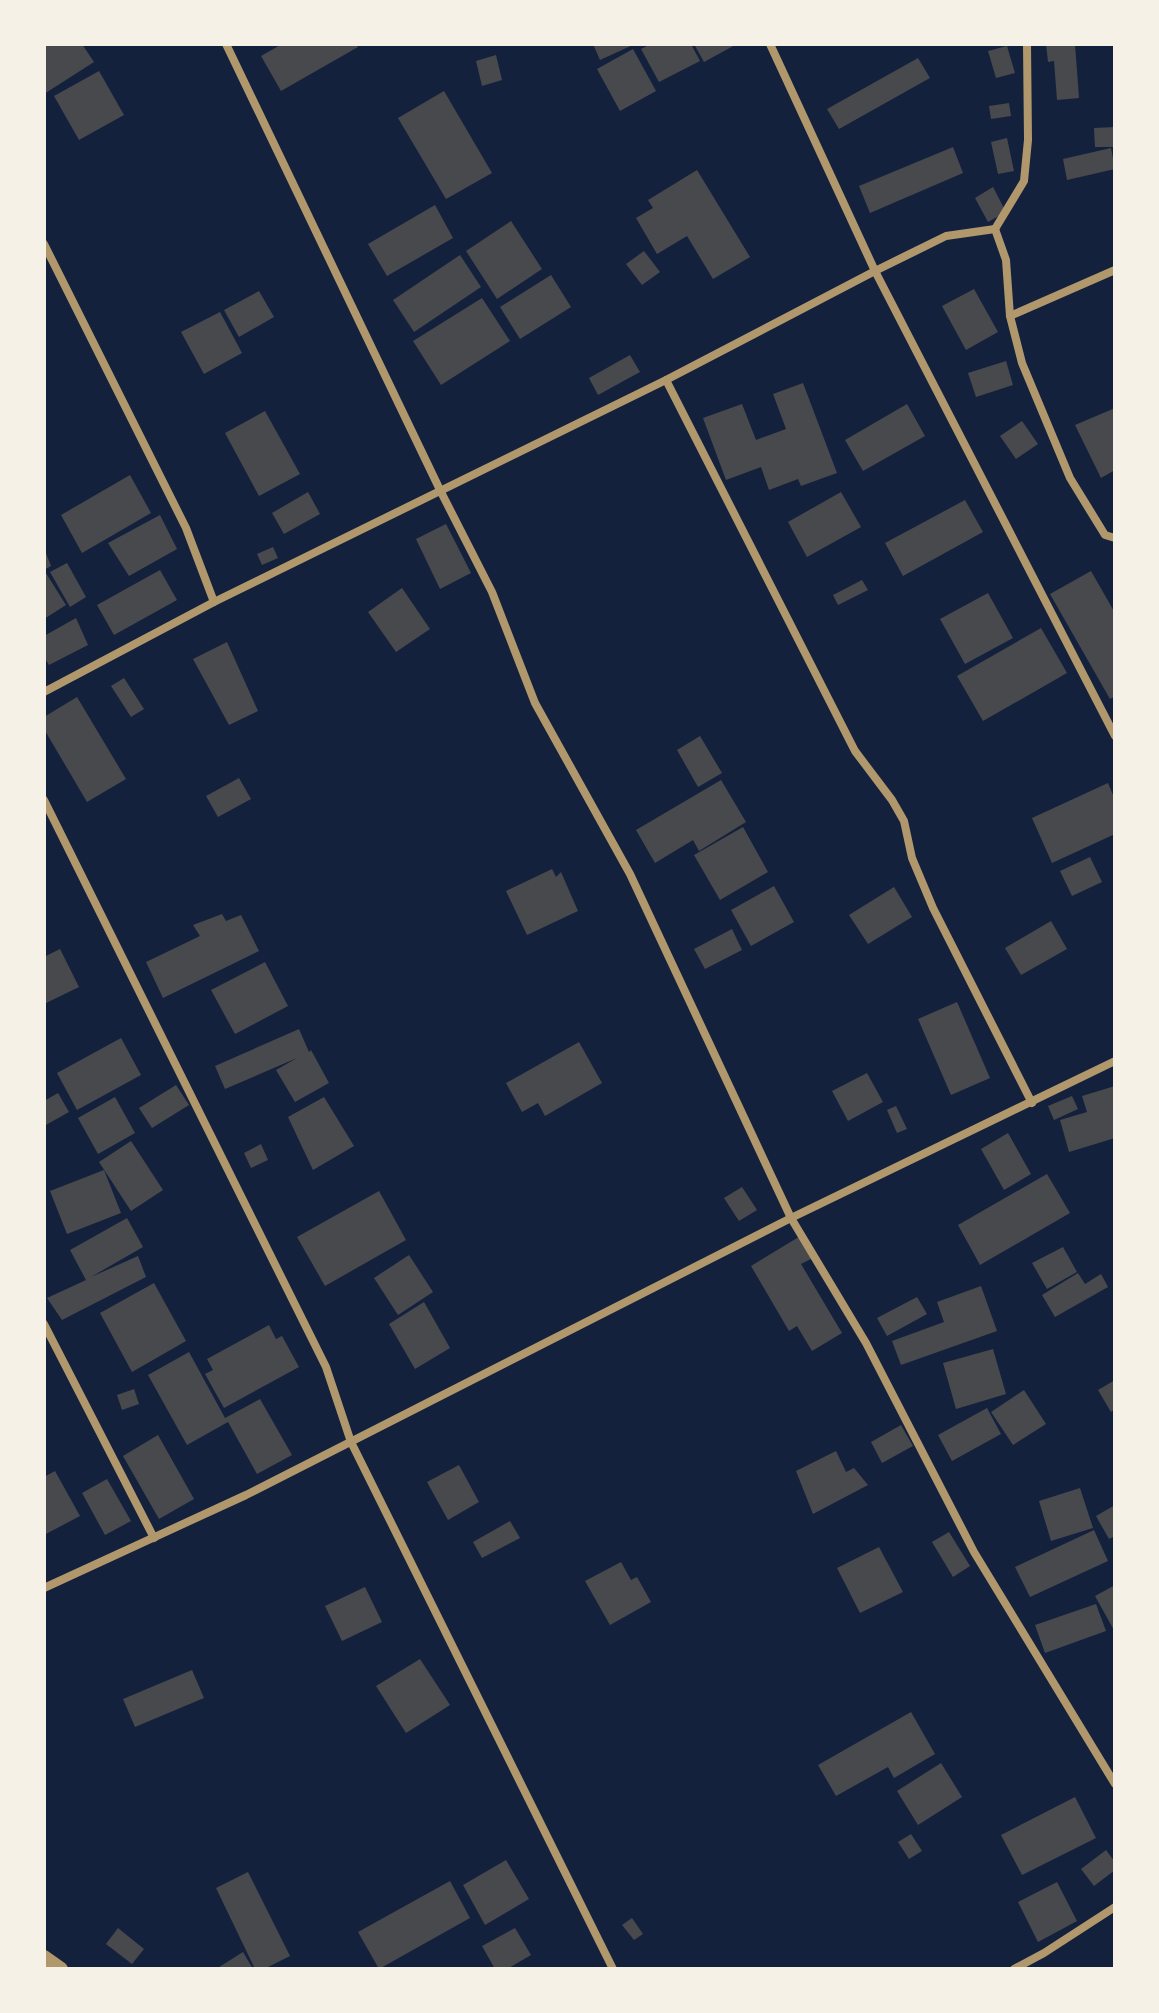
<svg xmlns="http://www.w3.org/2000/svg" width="1159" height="2013" viewBox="0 0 1159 2013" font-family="'Fira Sans Condensed',sans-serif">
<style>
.building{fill:#48494c}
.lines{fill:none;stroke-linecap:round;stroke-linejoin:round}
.minor{stroke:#b1986c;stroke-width:8}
.tertiary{stroke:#b1986c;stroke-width:14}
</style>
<rect width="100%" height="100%" fill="#14213d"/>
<g class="building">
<polygon points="49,44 82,44 94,62 44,94 44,47"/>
<polygon points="282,44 356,44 358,47 281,91 261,56"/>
<polygon points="593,44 635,44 600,60"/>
<polygon points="651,44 691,44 700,61 659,82 641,49"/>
<polygon points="694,44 737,44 704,62"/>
<polygon points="1046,44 1075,44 1079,98 1057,100 1054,61 1048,62"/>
<polygon points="1007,46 1015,73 996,78 988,51"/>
<polygon points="633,49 656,91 620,111 597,69"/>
<polygon points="496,55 502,80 482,86 476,61"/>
<polygon points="918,58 930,78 839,129 827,109"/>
<polygon points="99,71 124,115 79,140 54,96"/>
<polygon points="444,91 492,173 446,199 398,118"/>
<polygon points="1009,103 1011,116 991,119 989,106"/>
<polygon points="1115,127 1115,147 1095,147 1094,128"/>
<polygon points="1007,138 1014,171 998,174 991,142"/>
<polygon points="953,147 963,173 870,213 859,186"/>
<polygon points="1111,148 1115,169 1067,180 1063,159"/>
<polygon points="697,170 750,257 713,279 687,236 657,254 636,218 653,208 648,200"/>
<polygon points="993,187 1006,212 988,222 975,198"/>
<polygon points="435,205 453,238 387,276 368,244"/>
<polygon points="511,221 542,269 497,299 466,251"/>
<polygon points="644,251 660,272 642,285 626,264"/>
<polygon points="460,255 481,287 414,332 393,300"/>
<polygon points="551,275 571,307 520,339 500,307"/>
<polygon points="974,289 998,332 966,350 942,306"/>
<polygon points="259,291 274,317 239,337 224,310"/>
<polygon points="482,298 510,341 441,385 413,341"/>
<polygon points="220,312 242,353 204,374 181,332"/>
<polygon points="630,355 640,372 598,395 589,378"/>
<polygon points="1006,361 1013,385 976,397 968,373"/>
<polygon points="803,383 837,473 801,486 798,479 769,490 761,467 726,480 703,418 742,404 756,440 786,429 773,394"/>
<polygon points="907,404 925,436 863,471 845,440"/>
<polygon points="1115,408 1115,470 1101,478 1075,425"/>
<polygon points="265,411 300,474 259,496 225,433"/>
<polygon points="1022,421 1038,444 1016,459 1000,436"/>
<polygon points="130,475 151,513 82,553 61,515"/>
<polygon points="308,492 320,514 284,534 272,513"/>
<polygon points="841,492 861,527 807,557 788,522"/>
<polygon points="965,500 983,532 903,576 885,543"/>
<polygon points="160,515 177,549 129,576 108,543"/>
<polygon points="446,524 471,573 440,589 416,539"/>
<polygon points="273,547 278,558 262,565 257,554"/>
<polygon points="44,548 51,566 44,570 66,605 44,619"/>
<polygon points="67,563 86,597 70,607 50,572"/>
<polygon points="160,570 177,600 114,635 97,605"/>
<polygon points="1091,571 1115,613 1115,696 1110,699 1050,594"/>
<polygon points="862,580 868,590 838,605 833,595"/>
<polygon points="402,588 430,629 396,652 368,612"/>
<polygon points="988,593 1013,638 965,664 940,619"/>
<polygon points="76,618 88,645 49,665 44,657 44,636"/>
<polygon points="1041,628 1067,673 983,721 957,676"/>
<polygon points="227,642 258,711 229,725 193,659"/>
<polygon points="124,678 144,709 131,717 111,686"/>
<polygon points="77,697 126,779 87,802 44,729 44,717"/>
<polygon points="700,736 722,773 698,787 677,750"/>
<polygon points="239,778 251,799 218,817 206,796"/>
<polygon points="721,780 746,822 699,851 693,840 655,863 636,830"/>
<polygon points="1108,783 1115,800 1115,834 1052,863 1032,818"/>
<polygon points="743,827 768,872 720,900 694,855"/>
<polygon points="1090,857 1102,882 1072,896 1060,871"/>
<polygon points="552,869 556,877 561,872 578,911 527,935 506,891"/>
<polygon points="774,886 794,922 751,946 731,910"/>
<polygon points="894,887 912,917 868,944 849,915"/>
<polygon points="222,914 226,921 241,915 259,951 163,998 146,962 200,936 193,925"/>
<polygon points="1051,921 1067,949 1021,975 1005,948"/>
<polygon points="732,929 742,950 705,969 694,949"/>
<polygon points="60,949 79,987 44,1004 44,957"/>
<polygon points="265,962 288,1006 235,1034 211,990"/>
<polygon points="957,1002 990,1078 951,1095 918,1019"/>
<polygon points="299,1029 309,1052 311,1050 329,1083 295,1102 276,1070 297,1058 225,1089 215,1066"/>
<polygon points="121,1038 141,1075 77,1110 57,1073"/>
<polygon points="579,1042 602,1083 545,1116 538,1103 522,1112 506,1083"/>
<polygon points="867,1073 883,1102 848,1121 832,1091"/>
<polygon points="176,1085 189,1105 152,1128 139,1108"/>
<polygon points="1115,1086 1115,1138 1069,1152 1060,1120 1087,1112 1082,1096"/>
<polygon points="58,1093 69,1112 44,1126 44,1101"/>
<polygon points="1072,1096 1078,1109 1054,1120 1048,1106"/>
<polygon points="115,1097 135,1133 98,1154 78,1118"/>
<polygon points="324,1097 354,1146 313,1170 288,1117"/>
<polygon points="896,1106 907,1129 897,1133 887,1110"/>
<polygon points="1008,1133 1031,1174 1004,1190 981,1149"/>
<polygon points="131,1141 163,1190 131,1211 99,1162"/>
<polygon points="261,1144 268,1160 251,1168 244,1153"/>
<polygon points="104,1170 121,1213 67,1234 50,1191"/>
<polygon points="1047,1174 1070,1213 980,1265 958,1225"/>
<polygon points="742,1187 757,1210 739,1221 724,1198"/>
<polygon points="379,1191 406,1240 325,1286 297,1237"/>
<polygon points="127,1218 143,1247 91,1277 138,1256 146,1277 62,1320 47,1298 86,1280 70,1250"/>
<polygon points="802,1235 815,1257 801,1264 842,1333 812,1351 797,1326 789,1331 751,1266"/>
<polygon points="1063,1247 1077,1272 1047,1289 1032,1263"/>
<polygon points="409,1255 433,1292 398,1315 374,1278"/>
<polygon points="1078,1273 1085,1284 1101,1274 1108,1287 1055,1317 1042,1295"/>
<polygon points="154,1283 186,1341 132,1372 100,1313"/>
<polygon points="981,1286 997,1331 901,1365 892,1341 944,1322 937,1302"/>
<polygon points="917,1297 927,1314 887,1336 877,1318"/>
<polygon points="424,1302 450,1348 415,1369 389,1324"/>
<polygon points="269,1325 276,1339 282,1336 299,1367 224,1408 205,1374 213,1370 207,1359"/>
<polygon points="993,1349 1006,1394 956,1409 943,1363"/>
<polygon points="189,1352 225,1418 260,1399 292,1455 257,1474 228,1422 187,1445 148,1375"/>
<polygon points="1115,1380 1115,1409 1111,1412 1098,1390"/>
<polygon points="134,1389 139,1404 122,1410 117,1395"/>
<polygon points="1024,1390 1046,1424 1013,1445 991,1412"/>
<polygon points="987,1408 1001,1434 952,1461 938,1435"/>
<polygon points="901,1425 913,1446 882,1463 871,1442"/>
<polygon points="158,1435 194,1499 159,1519 123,1456"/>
<polygon points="836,1451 846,1472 854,1468 868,1485 813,1514 796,1471"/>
<polygon points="459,1465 479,1502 448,1520 427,1482"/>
<polygon points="55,1471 80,1516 44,1535 44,1477"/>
<polygon points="107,1479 131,1521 105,1535 82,1493"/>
<polygon points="1080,1488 1093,1528 1051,1541 1039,1501"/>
<polygon points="1115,1505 1115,1536 1109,1539 1096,1516"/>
<polygon points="510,1521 520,1538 482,1558 473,1542"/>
<polygon points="1094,1530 1108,1561 1030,1597 1015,1567"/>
<polygon points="949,1532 970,1566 953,1577 932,1542"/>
<polygon points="879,1547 903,1592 860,1613 837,1568"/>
<polygon points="621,1562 631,1580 637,1577 651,1602 610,1625 585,1581"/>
<polygon points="1115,1585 1115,1632 1095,1596"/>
<polygon points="365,1587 382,1622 342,1641 325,1606"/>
<polygon points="1096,1604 1106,1631 1045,1653 1035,1625"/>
<polygon points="420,1659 450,1705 406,1733 376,1686"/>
<polygon points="192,1670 204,1698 135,1727 123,1699"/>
<polygon points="911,1712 935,1754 894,1778 888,1767 836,1796 818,1765"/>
<polygon points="941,1763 962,1797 918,1825 897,1791"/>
<polygon points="1075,1797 1096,1838 1022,1875 1001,1835"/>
<polygon points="911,1834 922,1851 909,1859 898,1842"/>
<polygon points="1106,1850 1115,1862 1115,1870 1094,1886 1081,1869"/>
<polygon points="506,1860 529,1899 485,1925 463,1885"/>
<polygon points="248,1872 290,1956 264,1969 255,1969 216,1888"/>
<polygon points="450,1881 470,1918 379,1969 358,1932"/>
<polygon points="1057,1882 1077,1921 1038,1942 1018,1902"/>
<polygon points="632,1918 643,1934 634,1940 622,1925"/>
<polygon points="118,1928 144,1949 132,1964 106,1944"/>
<polygon points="515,1928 531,1955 507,1969 495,1969 482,1946"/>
<polygon points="243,1952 253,1969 216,1969"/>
</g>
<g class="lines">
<g class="minor">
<polyline points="226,44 441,492 492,592 535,703 630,874 791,1218 866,1343 974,1552 1115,1784"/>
<polyline points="770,44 875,271 1115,736"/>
<polyline points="995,229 1006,260 1010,316 1022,363 1070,478 1105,535 1115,538"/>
<polyline points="995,229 1024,181 1028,140 1027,44"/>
<polyline points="44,244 186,528 214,602"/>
<polyline points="1010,316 1115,270"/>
<polyline points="666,380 855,751 892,800 904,821 912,858 933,908 1032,1103"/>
<polyline points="44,692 214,602 666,380 875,271 946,236 995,229"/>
<polyline points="44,800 326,1367 351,1442 613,1969"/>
<polyline points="44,1324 154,1538"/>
<polyline points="44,1588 246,1495 791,1218 1115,1061"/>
<polyline points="1014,1969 1044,1953 1115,1907"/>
</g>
<polyline class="tertiary" points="44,1957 61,1969"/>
</g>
<rect width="1159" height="2013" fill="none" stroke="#f6f1e7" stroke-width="92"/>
</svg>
